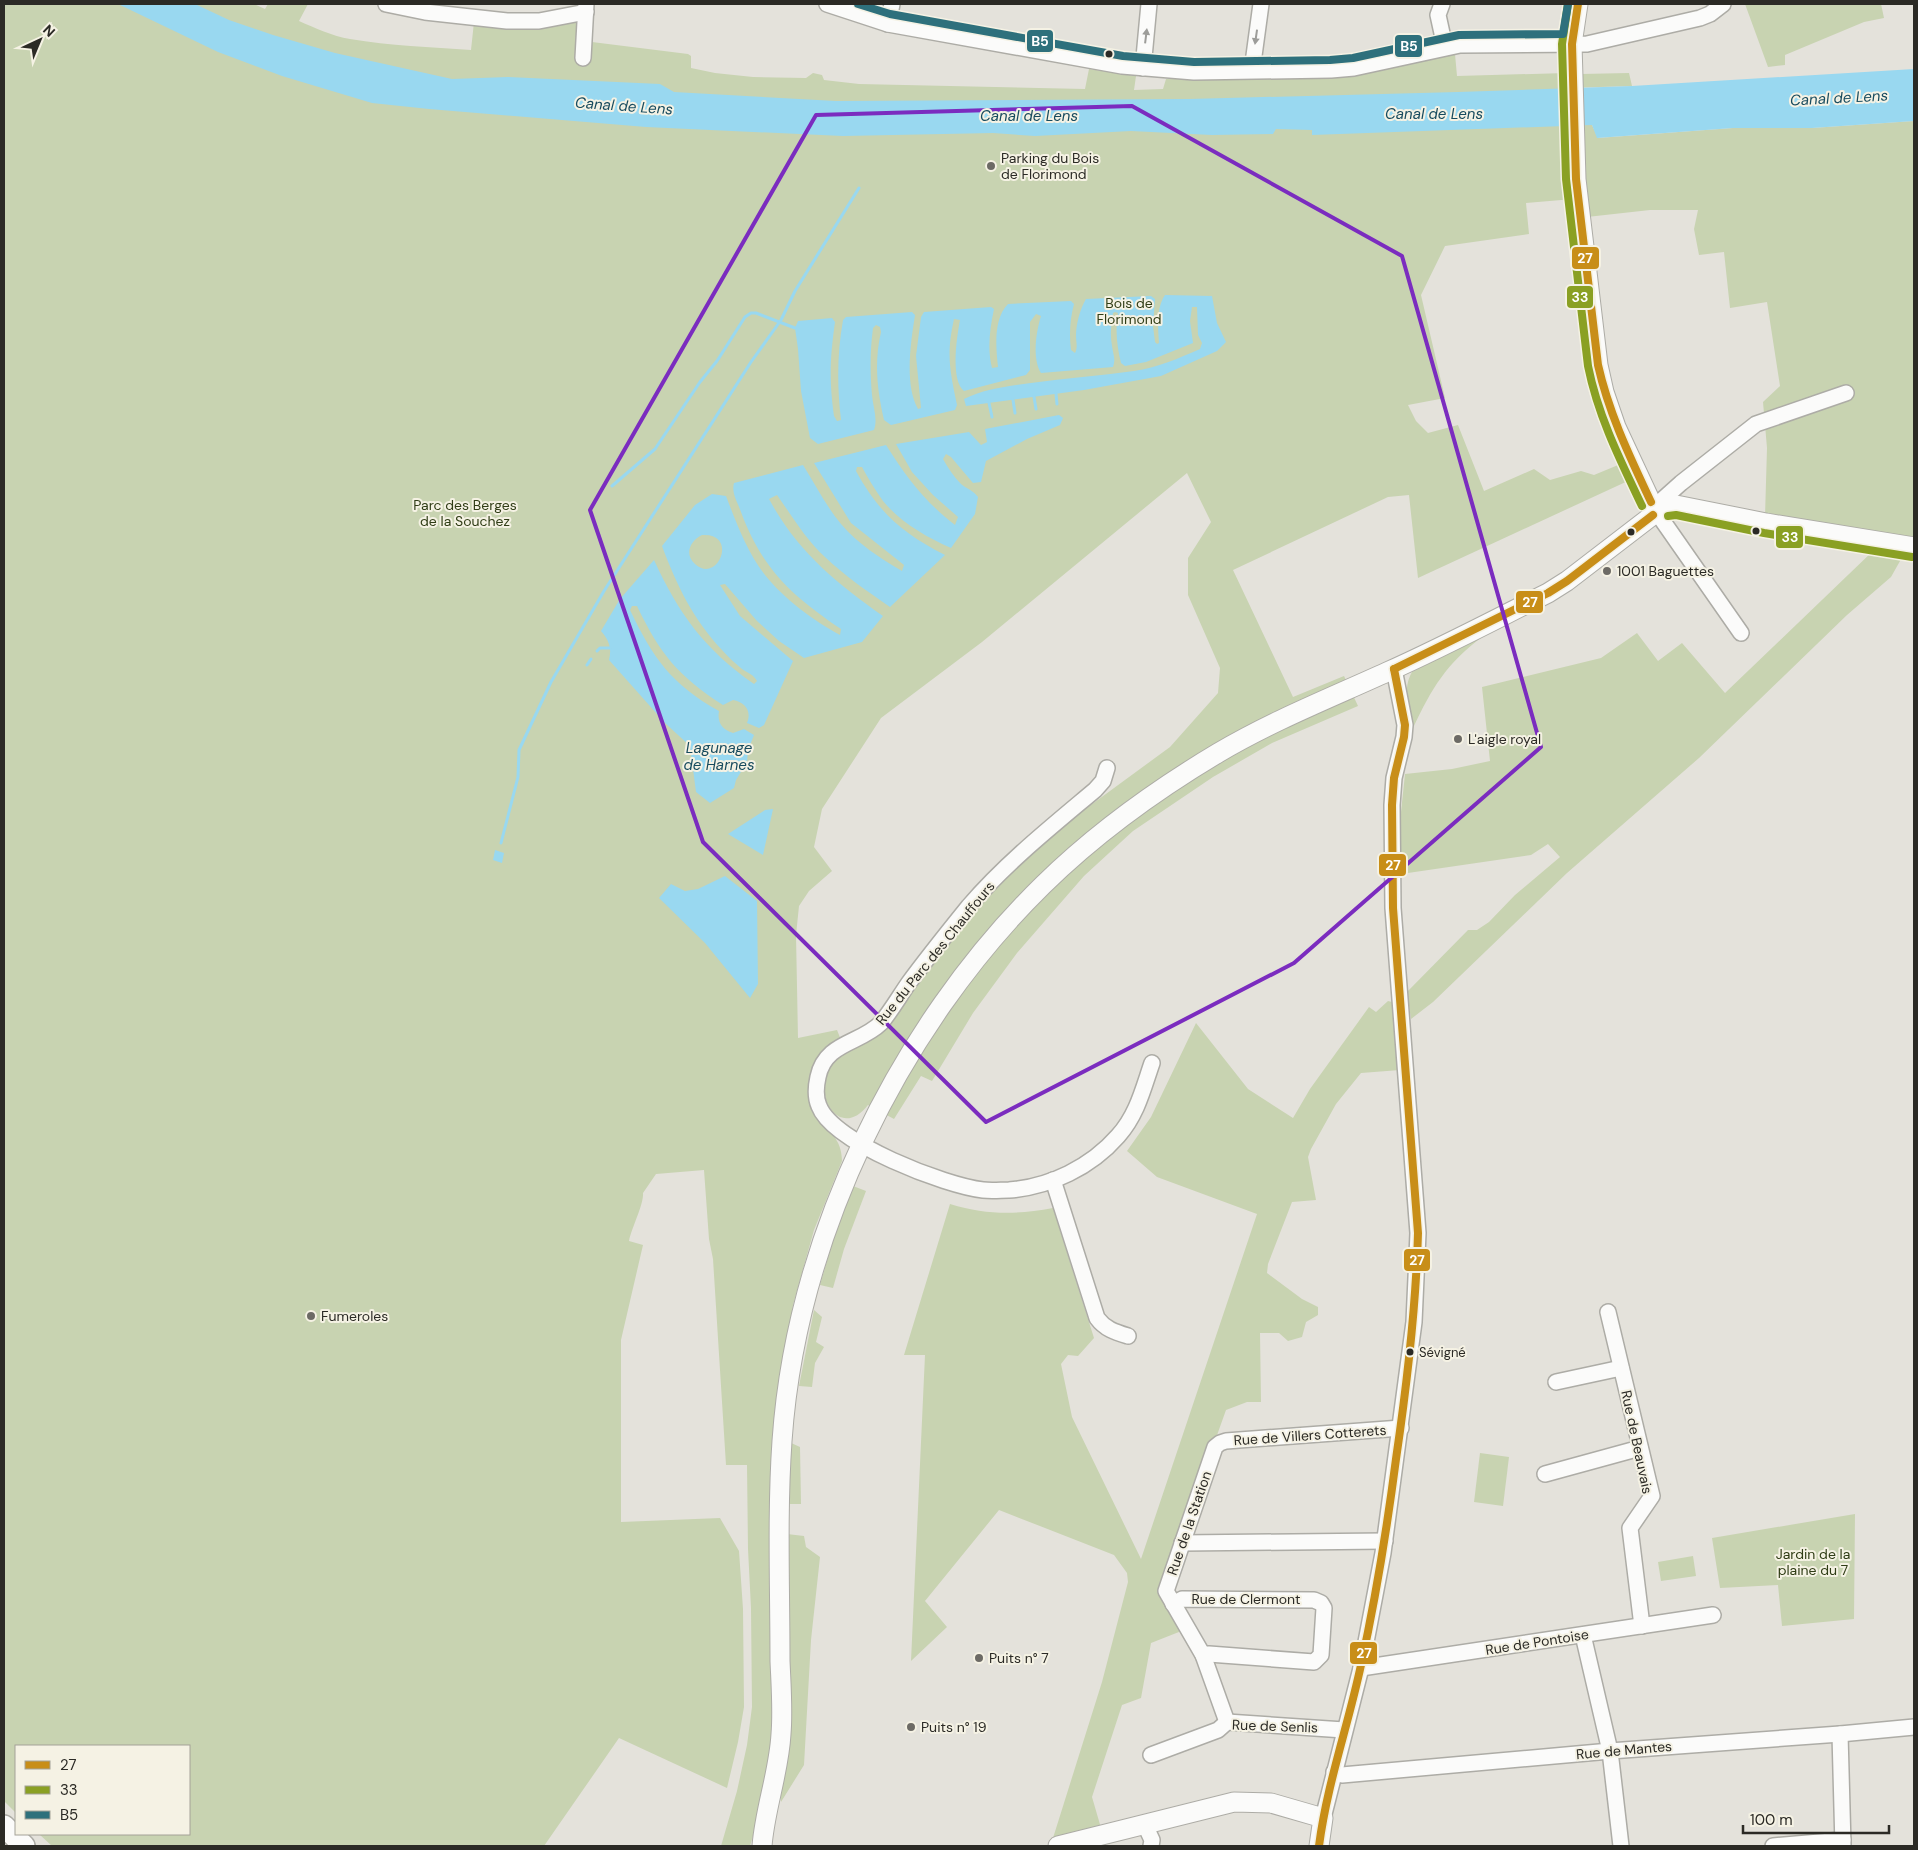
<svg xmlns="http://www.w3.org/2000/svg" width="1918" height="1850" viewBox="0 0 1918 1850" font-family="'DM Sans',sans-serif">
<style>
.green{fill:#c8d3b1}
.water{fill:#99d8f0;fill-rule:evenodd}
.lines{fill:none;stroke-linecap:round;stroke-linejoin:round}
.stream{stroke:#99d8f0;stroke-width:3}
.minor-casing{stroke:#adaca6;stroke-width:18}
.major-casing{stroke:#adaca6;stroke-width:21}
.highway-casing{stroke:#adaca6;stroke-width:24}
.minor{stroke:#fbfbfa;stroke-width:15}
.major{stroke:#fbfbfa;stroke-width:19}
.highway{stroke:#fbfbfa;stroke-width:21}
.bus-1-casing{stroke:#f5f2e4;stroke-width:11}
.bus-2-casing{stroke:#f5f2e4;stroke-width:11}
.bus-3-casing{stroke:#f5f2e4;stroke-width:11}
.bus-1{stroke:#c88e18;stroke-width:8}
.bus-2{stroke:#8aa023;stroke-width:8}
.bus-3{stroke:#2e707c;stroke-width:8}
.oneway{fill:#9d9d9a}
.marked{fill:none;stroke:#7b2cbf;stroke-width:4;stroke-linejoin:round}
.bus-dot{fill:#2b2a25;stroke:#f5f2e4;stroke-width:2}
.poi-dot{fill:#6c6a65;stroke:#f5f2e4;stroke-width:2}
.labels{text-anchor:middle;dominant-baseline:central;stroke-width:4;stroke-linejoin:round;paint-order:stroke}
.bus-label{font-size:13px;fill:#2b2a25;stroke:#f5f2e4;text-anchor:start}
.poi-label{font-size:14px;fill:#2b2a25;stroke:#f5f2e4;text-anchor:start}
.park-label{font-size:14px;fill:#303d16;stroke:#f5f2e4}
.street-label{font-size:14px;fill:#2b2a25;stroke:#f5f2e4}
.water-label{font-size:15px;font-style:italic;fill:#174b5e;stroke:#f5f2e4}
.line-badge{stroke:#f5f2e4;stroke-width:2}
.badge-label{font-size:14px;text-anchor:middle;font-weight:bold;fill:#fff}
</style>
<rect width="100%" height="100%" fill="#e4e2db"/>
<g class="green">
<path d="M4,4H254L265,9L268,4H308L299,21C315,28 332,36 350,39C390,46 431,47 471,50L474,22L592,19V42L688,54L691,56V68L715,73L753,77L806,78L813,73L822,75L824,80L859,84L1085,89L1089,69L1136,76L1134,90L1163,89L1166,79L1349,77L1455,54L1457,76L1566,73L1581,74L1629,73L1632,86L1567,88L1592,125L1598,138L1733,128H1812L1914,121V540L1765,517L1767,448L1763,402L1780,386L1767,302L1730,308L1724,252L1699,255L1694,229L1698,210H1650L1587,217L1585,198L1526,203L1529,234L1445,246L1421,295L1445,398L1408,405L1416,421L1428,433L1458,425L1484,491L1534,469L1550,480L1581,471L1594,475L1623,463L1630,480L1418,578L1409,495L1388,497L1233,570L1293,697L1344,676L1358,706L1272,743L1213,777L1133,831L1084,876L1017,953L973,1013L932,1081L921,1076L894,1119L868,1105C840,1142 807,1094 835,1059L903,1005L933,962L975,909L998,884L1069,821L1170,747L1218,693L1220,668L1188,595V558L1211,522L1187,473L982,642L881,718L822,809L814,847L832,871L809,891L799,906L796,935L798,1038L837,1030L841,1040L820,1059L821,1121C833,1134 842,1143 842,1161L814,1230L793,1305L782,1381L774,1720C770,1763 763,1805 750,1846H721L737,1791L747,1745L752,1707L751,1608L748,1549L747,1465H726L713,1259L709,1239L704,1170L656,1174L643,1193C644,1204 632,1227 629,1241L643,1245L621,1340V1522L720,1518L739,1551L743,1609L744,1707L738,1742L727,1788L619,1738L544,1846H52L39,1834H189V1746H16V1813L4,1801Z"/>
<polygon points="1745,4 1881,4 1884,18 1864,22 1785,55 1785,65 1768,67"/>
<polygon points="1874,550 1904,554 1891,577 1847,615 1699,758 1567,873 1433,1002 1411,1019 1407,992 1468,930 1477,930 1489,922 1515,895 1560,857 1548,844 1531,855 1401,874 1401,812 1405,774 1452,769 1490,761 1482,687 1601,658 1637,633 1658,661 1682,643 1725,693"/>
<path d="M1481,634L1482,637C1446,664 1432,688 1413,728L1410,727C1409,709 1402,689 1412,672Z"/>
<path d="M1388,1001L1392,1002L1395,1007L1400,1070L1361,1073L1336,1104L1311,1149L1308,1157L1316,1200L1292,1202L1268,1264L1267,1273L1302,1299L1318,1307V1315L1306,1322L1302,1337L1288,1341L1279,1333H1260L1261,1402H1247L1226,1410L1162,1589L1184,1630L1151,1643L1141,1698L1122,1705L1092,1797L1101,1828L1053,1838L1102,1682L1128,1582L1127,1573L1114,1555L999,1510L925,1601L947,1627L911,1661L925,1355H904L950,1204C987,1215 1015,1215 1053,1208L1094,1338L1078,1356L1068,1355L1061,1364L1072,1417L1141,1559L1257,1214L1157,1177L1127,1151L1151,1117L1196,1023L1248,1089L1293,1118L1310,1089L1369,1007L1376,1012Z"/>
<polygon points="853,1186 866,1191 844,1249 833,1288 820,1285 833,1240"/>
<polygon points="814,1310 822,1317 816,1342 824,1347 815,1363 812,1387 799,1386"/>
<polygon points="789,1442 800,1447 801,1504 787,1504"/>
<polygon points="1480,1453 1509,1457 1503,1506 1474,1502"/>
<polygon points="1855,1514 1854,1619 1782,1626 1778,1585 1720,1588 1712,1538"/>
<polygon points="787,1534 804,1536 806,1547 820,1557 811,1640 804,1765 781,1802 779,1779"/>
<polygon points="1693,1556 1696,1576 1661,1581 1658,1562"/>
</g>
<g class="water">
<polygon points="118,4 195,4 229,20 273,35 335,53 452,79 508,77 660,84 674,92 836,101 1189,99 1458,92 1632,86 1914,69 1914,121 1812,128 1733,128 1597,138 1592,125 1312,135 1312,130 1276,129 1273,134 1212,135 1131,131 1035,136 993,133 843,136 646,127 429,109 372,103 282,76 218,52"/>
<path d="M1165,295L1212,296L1217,323L1226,342L1217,351L1161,376L1084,390L966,406L964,399C984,389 1009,386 1031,383C1065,378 1100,376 1134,371C1157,368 1179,358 1200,349L1202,343L1198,335L1197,307H1192L1190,321L1193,343L1146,362L1125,366L1121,363C1117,346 1115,331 1118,313L1115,312L1113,313C1111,324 1110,335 1112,346C1113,354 1116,359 1113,367L1041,373C1032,359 1036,332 1041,316L1036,314L1030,322V370L1026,375L964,391C950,380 957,336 960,320L954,319C946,355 950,371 957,405L955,410L891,425L884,420C877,390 874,362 881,332L880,327L876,325L873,328C870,351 870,372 872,395C873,407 878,419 874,430L818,444L810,438L801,391L798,349L795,328L798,321L832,318L835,322C830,358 829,380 834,416L837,421L841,420C837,386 837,354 843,320L846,317L912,312L915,315C911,341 904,385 918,409L921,408L916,356L921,317L924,312L991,307L994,309C990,328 987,349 992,368L998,367C996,348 993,319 1008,304L1071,301L1074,304C1070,319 1069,334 1071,350L1075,353C1078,347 1076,342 1076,336C1076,324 1080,309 1086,299L1151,296L1155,299L1153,326L1155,342L1157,344L1159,343C1158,328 1156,308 1165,295Z"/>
<path d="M1059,415L1063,418L1060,425L1027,439L986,461L981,482L973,483L951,457L946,454L943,459C948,468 954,477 961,484C967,489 973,490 978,497L975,514L951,548C926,537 900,522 883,501C875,490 868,478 862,467H857L856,471C879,513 902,533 945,555L890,607C867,591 845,576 825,557C806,540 792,516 777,495L769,499C797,551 836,583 883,616L862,642L804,658L779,641L757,621L725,584L720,585L740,616L793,661L764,725L759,728L747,723C752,711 745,702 733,700L723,705C678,676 660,654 637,606H632L630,610C653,658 671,684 719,711C717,722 722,730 733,733L744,729L754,735L748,750L747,762L736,780L734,788L710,803L696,792L690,746L665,723L609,660C612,648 609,640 601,631L620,599L654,560C679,614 704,649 754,684L757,681C754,675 748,673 742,669C735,663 728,657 722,650C693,619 677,586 662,546L695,505L712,494L726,496C736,522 747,552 765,575C783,598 814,621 840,635L841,629C792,596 762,569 741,512C738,503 731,493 734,483L803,465C815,484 826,506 841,524C857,543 881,559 902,571L904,565L851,523L814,463L886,445C907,478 923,500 955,525L958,517L933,495L912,472L896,444L969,432L981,445L987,442L985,429ZM702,535C739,532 718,585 695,564C684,554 690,541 702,535Z"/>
<polygon points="773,809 763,855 728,834 765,810"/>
<polygon points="495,850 504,853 502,863 493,860"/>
<polygon points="725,876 757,901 758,984 750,998 705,943 659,898 671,884 685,891 698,889"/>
</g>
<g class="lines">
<g class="stream">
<polyline points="1056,394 1057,404"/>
<polyline points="1034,397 1036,409"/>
<polyline points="1013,400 1015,413"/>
<polyline points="989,403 992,417"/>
<polyline points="612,486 655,449 700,382 717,361 745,317 751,313 756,313 795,328"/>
<polyline points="597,651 600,648 610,648"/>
<polyline points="587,665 591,659"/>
<polyline points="501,843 518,777 519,750 551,682 604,591 751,362 781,320 795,291 859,188"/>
</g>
<defs>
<g id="minor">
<polyline points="386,4 425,12 507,21 539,21 586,12"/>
<polyline points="827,4 888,24 1122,66 1194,72 1331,70 1354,68 1460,45 1587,44 1700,18 1710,14 1723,4"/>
<polyline points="1442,4 1438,15 1445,47"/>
<polyline points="888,24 892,4"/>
<polyline points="583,58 586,4"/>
<polyline points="1143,68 1149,4"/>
<polyline points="1253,70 1253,63 1261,4"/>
<polyline points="1662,500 1681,483 1756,424 1846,393"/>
<polyline points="1660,517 1741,633"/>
<path d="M1107,768L1103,781L1095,790C1051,827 1006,863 969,906C948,932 927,958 908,984C899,997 891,1011 881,1023C860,1044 825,1042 818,1077C816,1086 815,1097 819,1106C833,1143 946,1186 983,1190C992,1191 1001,1190 1009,1190C1050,1187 1091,1167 1118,1136C1137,1115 1143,1089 1152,1063"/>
<path d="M1053,1180L1097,1318C1105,1329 1115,1332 1128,1336"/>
<polyline points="1608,1312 1652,1496 1630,1528 1642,1626"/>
<polyline points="1556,1382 1621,1368"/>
<polyline points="1545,1474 1640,1448"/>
<polyline points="1182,1543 1385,1541"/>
<polyline points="1173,1604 1182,1599 1314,1600 1321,1603 1324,1608 1321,1655 1314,1662 1209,1654 1203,1655"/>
<polyline points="1583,1635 1610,1751 1621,1846"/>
<polyline points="1361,1668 1713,1615"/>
<polyline points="1227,1722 1203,1655 1166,1591 1215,1447 1220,1443 1226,1441 1401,1428"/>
<polyline points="1840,1734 1843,1846"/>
<polyline points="1151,1755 1218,1730 1227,1722 1344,1730"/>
<polyline points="1334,1772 1342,1775 1610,1751 1840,1734 1914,1727"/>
<polyline points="1323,1818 1361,1668 1383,1553 1414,1322 1418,1233 1393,908 1392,805 1394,778 1404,737 1405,725 1394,669"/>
<polyline points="1145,1825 1152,1840 1151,1846"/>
<polyline points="1773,1846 1843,1840"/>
</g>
<g id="major">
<polyline points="1578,4 1572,44 1576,179 1598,365 1604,392 1616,427 1651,502"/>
<polyline points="1667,506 1676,505 1766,523 1914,547"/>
<path d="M762,1846C765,1808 779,1772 781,1734C783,1710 781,1685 780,1661C780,1588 777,1514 782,1441C796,1239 898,1027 1043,885C1095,834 1156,790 1218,753C1272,721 1330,698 1387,672C1441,648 1494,620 1548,593L1567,581L1653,515"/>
<polyline points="1058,1846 1234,1802 1271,1803 1323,1818 1319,1846"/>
</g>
<polyline id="highway" points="4,1826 24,1846"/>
</defs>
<use href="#minor" class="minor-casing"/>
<use href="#major" class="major-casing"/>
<use href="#highway" class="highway-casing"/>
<use href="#minor" class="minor"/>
<use href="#major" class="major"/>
<use href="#highway" class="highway"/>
<defs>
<g id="bus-1">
<path d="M1578,4L1572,44L1576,179L1598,365C1609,414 1630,457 1651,502"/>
<polyline points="1394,669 1548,593 1567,581 1653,515"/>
<path d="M1319,1846C1327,1784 1348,1726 1361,1665C1376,1597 1387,1528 1396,1459C1407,1384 1416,1309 1418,1233L1393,908L1392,805L1394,778L1404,737L1405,725L1394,669"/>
</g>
<g id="bus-2">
<path d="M1568,4L1562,44L1566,179L1588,366C1598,416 1620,460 1642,506"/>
<polyline points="1668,516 1676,515 1764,533 1912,557"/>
</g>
<polyline id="bus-3" points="858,4 890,14 1123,56 1194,62 1330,60 1353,58 1459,35 1563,34 1568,4"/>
</defs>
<use href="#bus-1" class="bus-1-casing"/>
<use href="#bus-2" class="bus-2-casing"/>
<use href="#bus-3" class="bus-3-casing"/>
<use href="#bus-1" class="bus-1"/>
<use href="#bus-2" class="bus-2"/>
<use href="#bus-3" class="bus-3"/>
</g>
<defs><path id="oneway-solid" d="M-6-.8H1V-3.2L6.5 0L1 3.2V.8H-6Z" transform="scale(1.25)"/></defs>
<g class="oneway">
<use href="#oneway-solid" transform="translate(1146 36) rotate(-83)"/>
<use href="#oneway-solid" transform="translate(1256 37) rotate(98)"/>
</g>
<path class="marked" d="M1132,106L1402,256L1541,747L1294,963L986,1122L703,842L590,510L816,115Z"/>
<g class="bus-dot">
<circle cx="1109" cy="54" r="4.5"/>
<circle cx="1756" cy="531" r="4.5"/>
<circle cx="1631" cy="532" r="4.5"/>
<circle cx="1410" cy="1352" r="4.5"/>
</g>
<g class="poi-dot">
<circle cx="991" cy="166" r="5"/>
<circle cx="1607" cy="571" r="5"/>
<circle cx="1458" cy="739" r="5"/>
<circle cx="311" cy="1316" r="5"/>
<circle cx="979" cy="1658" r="5"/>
<circle cx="911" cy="1727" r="5"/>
</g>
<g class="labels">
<g class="bus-label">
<text x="1419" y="1352">Sévigné</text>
</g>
<g class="poi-label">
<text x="1001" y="158">Parking du Bois<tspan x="1001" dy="16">de Florimond</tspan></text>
<text x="1617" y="571">1001 Baguettes</text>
<text x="1468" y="739">L'aigle royal</text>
<text x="321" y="1316">Fumeroles</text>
<text x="989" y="1658">Puits n° 7</text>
<text x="921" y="1727">Puits n° 19</text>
</g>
<g class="park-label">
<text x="1129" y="303">Bois de<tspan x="1129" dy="16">Florimond</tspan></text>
<text x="465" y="505">Parc des Berges<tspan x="465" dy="16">de la Souchez</tspan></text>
<text x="1813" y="1554">Jardin de la<tspan x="1813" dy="16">plaine du 7</tspan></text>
</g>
<g class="street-label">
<text transform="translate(935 953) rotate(-51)">Rue du Parc des Chauffours</text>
<text transform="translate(1310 1435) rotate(-4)">Rue de Villers Cotterets</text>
<text transform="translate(1637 1442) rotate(78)">Rue de Beauvais</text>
<text transform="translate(1189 1523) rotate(-71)">Rue de la Station</text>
<text x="1246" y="1599">Rue de Clermont</text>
<text transform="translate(1537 1642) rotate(-9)">Rue de Pontoise</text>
<text transform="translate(1275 1726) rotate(2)">Rue de Senlis</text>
<text transform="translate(1624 1750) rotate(-5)">Rue de Mantes</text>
</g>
<g class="water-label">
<text transform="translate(1839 98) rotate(-3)">Canal de Lens</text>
<text transform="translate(624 106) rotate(4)">Canal de Lens</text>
<text x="1434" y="114">Canal de Lens</text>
<text x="1029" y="116">Canal de Lens</text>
<text x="719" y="748">Lagunage<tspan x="719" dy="17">de Harnes</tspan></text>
</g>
</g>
<g class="line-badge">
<rect x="1026" y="29" width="28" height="24" rx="5" fill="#2e707c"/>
<rect x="1394" y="34" width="29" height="24" rx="5" fill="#2e707c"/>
<rect x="1571" y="246" width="29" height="24" rx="5" fill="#c88e18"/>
<rect x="1566" y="285" width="28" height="24" rx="5" fill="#8aa023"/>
<rect x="1775" y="525" width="29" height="24" rx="5" fill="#8aa023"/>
<rect x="1515" y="590" width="29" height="24" rx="5" fill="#c88e18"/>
<rect x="1378" y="853" width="29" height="24" rx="5" fill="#c88e18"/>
<rect x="1403" y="1248" width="28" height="24" rx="5" fill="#c88e18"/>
<rect x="1349" y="1641" width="29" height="24" rx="5" fill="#c88e18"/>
</g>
<g class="badge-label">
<text x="1040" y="46">B5</text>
<text x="1409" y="51">B5</text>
<text x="1585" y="263">27</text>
<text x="1580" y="302">33</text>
<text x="1790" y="542">33</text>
<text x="1530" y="607">27</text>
<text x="1393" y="870">27</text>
<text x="1417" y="1265">27</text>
<text x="1364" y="1658">27</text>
</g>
<rect width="1918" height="1850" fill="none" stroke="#2b2a25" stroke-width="10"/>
<rect x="15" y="1745" width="175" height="90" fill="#f5f2e4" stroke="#a4a298"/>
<rect x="25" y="1761" width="25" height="8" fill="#c88e18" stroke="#a4a298"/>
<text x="60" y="1770" font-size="15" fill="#2b2a25">27</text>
<rect x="25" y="1786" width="25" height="8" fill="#8aa023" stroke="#a4a298"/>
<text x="60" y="1795" font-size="15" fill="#2b2a25">33</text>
<rect x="25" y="1811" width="25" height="8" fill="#2e707c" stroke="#a4a298"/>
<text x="60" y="1820" font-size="15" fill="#2b2a25">B5</text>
<g transform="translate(40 40) rotate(44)" stroke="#f5f2e4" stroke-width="4" paint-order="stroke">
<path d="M0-4L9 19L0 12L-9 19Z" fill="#2b2a25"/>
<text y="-8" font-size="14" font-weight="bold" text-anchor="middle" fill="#2b2a25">N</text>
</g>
<path d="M1743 1825v8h146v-8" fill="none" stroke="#2b2a25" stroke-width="2.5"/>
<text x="1750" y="1825" font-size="15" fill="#2b2a25" stroke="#f5f2e4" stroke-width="4" paint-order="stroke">100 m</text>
</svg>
